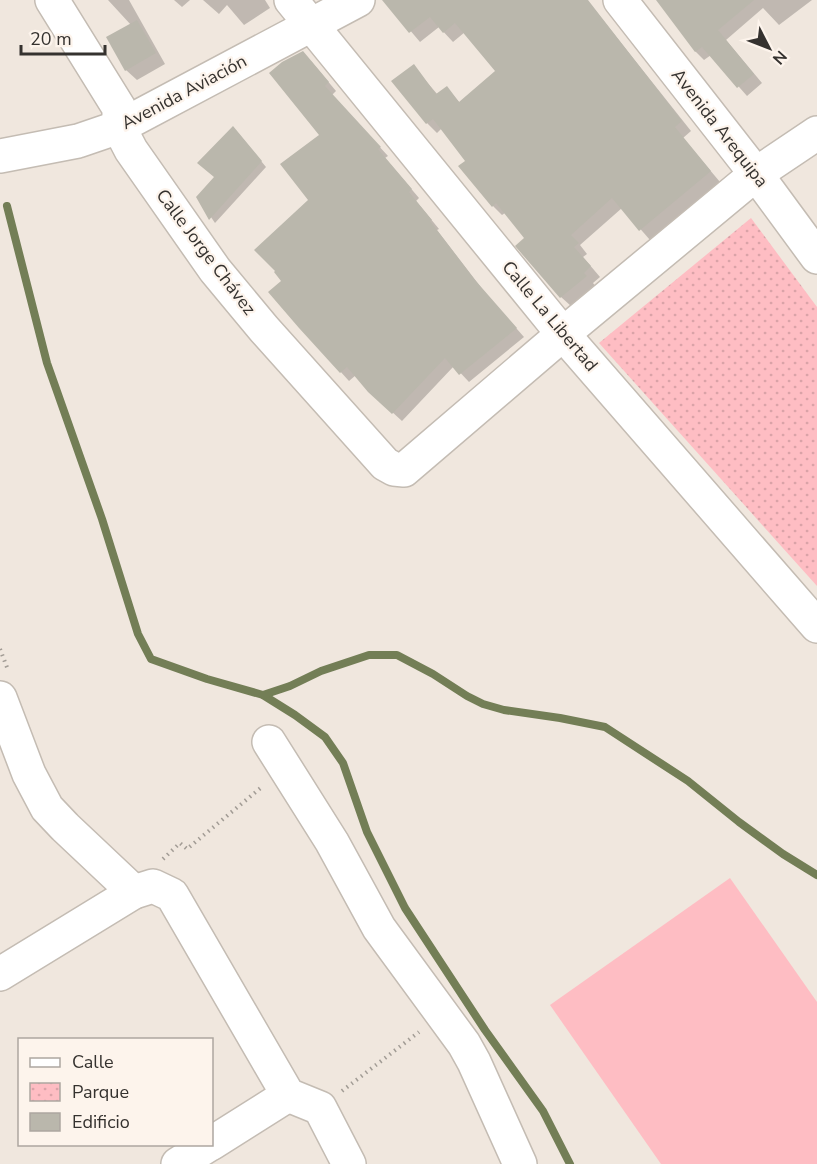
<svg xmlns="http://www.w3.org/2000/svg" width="817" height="1164" viewBox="0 0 817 1164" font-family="'Nunito Sans',sans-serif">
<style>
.grass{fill:#febdc3}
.park{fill:url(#park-dots)}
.shadow{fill:#0003}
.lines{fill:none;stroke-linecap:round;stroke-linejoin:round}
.stream{stroke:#737e56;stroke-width:8}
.building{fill:#bab7ac}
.minor-casing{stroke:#c4bcb3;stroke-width:36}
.path{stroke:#a29c95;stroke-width:4;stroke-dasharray:1.5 4.5;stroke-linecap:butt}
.minor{stroke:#fff;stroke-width:33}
.labels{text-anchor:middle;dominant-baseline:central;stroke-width:4.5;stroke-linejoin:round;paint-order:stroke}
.street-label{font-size:18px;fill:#35322f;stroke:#fdf4ec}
</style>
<defs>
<pattern id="park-dots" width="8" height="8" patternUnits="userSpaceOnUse" patternTransform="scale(1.5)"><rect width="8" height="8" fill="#febdc3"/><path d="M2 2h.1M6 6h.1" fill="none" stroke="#daa3a8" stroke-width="1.8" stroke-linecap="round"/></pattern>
</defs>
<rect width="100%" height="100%" fill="#f0e7de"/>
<polygon class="grass" points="730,878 817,1002 817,1164 661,1164 550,1005"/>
<polygon class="park" points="751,218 817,307 817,586 599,343"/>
<g class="shadow">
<polygon points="108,0 129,0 165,64 137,80 126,70 131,25"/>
<polygon points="174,0 190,0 182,7"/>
<polygon points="203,0 265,0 270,8 244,25 227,5 219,14"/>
<polygon points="404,0 587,0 691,131 683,138 720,182 650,240 622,208 580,245 587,254 583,257 600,277 593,283 596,287 571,306 561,297 526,238 505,213 502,215 493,206 467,161 442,128 437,133 427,123 413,66 438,95 447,88 460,103 497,71 465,32 453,42 439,27 420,42 392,9"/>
<polygon points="658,0 812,0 779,25 763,8 726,40 762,83 747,96 711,55 704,60 696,52"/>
<polygon points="311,61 336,91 332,95 388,156 385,158 419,198 416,201 439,229 437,230 483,290 524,337 469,382 454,366 402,421 379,400 356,375 349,381 300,327 310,200 321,135"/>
<polygon points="238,133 266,167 215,223 198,198 216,178"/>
</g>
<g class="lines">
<g class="stream">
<polyline points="7,206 47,363 102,519 138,634 151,659 207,679 263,695 295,715 325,737 343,763 367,832 405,908 485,1030 543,1111 570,1164"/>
<polyline points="263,695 290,686 321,671 369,655 397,655 433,674 467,696 483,704 504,710 560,718 605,727 688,781 739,822 783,854 817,875"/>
</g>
</g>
<g class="building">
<polygon points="382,0 588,0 682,121 675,127 711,171 639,231 612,198 571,235 579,243 574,247 591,266 584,273 587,276 560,298 515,246 524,238 496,203 492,207 458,166 465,161 433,119 426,124 391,81 414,64 436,94 447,86 459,102 495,71 455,23 443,33 430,17 409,33"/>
<polygon points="656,0 754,0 718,30 754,74 737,88 702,47 695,52"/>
<polygon points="137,20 156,53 125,71 106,37"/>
<polygon points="303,51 329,82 325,86 381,147 378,149 412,189 409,192 432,220 430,221 475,280 517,328 459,375 445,358 392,414 368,392 347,367 340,373 299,328 268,292 281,281 274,272 275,271 254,250 308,200 280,164 319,135 269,73 282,62"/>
<polygon points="233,126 262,161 209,220 196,197 214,177 197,163"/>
</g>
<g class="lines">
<defs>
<g id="minor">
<polyline points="52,0 119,108 119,127 131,150 215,270 264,329 385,464 394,469 404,470 563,334 756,174 817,133"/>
<polyline points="291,0 563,334 817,626"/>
<polyline points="620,0 756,174 817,257"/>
<polyline points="0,156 78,141 119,127 358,0"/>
<polyline points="0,698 29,774 47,808 65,827 134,892"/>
<polyline points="269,742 332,842 379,928 464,1044 474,1062 520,1164"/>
<polyline points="0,974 134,892 153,886 172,895 288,1095 320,1108 349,1164"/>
<polyline points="212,1143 288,1095"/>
<polyline points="178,1164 210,1144"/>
</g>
</defs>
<use href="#minor" class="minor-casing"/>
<g class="path">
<polyline points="0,649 8,670"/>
<polyline points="163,859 180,843 187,849 263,786"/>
<polyline points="342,1091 419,1032"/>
</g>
<use href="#minor" class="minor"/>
</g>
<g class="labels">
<g class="street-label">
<text transform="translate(184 92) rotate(-28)">Avenida Aviación</text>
<text transform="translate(720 128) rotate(52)">Avenida Arequipa</text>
<text transform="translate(206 252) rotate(53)">Calle Jorge Chávez</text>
<text transform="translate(550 316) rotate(50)">Calle La Libertad</text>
</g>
</g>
<rect x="18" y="1038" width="195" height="108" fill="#fdf4ec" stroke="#ada6a0" stroke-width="1.5"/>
<rect x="30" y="1058" width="30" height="9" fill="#ffffff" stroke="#ada6a0" stroke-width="1.5"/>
<text x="72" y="1068" font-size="18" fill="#35322f">Calle</text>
<rect x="30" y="1083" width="30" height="18" fill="url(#park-dots)" stroke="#ada6a0" stroke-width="1.5"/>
<text x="72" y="1098" font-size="18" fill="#35322f">Parque</text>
<rect x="30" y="1113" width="30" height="18" fill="#bab7ac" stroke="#ada6a0" stroke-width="1.5"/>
<text x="72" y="1128" font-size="18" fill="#35322f">Edificio</text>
<g transform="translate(769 48) rotate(132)" stroke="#fdf4ec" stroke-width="4.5" paint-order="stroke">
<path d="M0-4.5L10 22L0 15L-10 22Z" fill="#35322f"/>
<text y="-9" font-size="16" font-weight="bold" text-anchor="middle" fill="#35322f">N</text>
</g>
<path d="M21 45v9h84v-9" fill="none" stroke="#35322f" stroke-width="3"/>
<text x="30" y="45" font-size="18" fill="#35322f" stroke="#fdf4ec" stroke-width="4.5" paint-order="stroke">20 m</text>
</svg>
